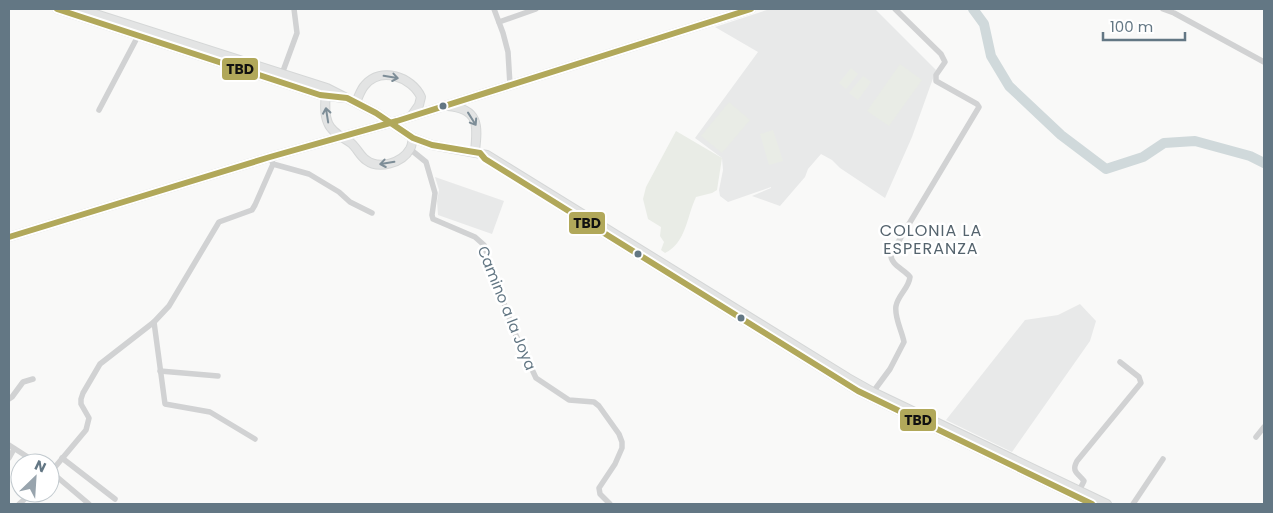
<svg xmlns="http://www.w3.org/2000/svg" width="1273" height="513" viewBox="0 0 1273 513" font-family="Poppins,sans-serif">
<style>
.built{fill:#e8e9e9}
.green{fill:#e9ece6}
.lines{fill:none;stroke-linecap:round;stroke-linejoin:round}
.river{stroke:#d0d9db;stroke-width:10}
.secondary-casing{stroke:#d5d7d7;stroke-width:10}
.minor{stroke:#d1d2d3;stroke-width:5.5}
.secondary{stroke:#e3e4e4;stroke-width:8}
.secondary-bridge-casing{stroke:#d5d7d7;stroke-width:10;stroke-linecap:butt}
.secondary-bridge{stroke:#e3e4e4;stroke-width:8}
.bus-1-casing{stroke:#fff;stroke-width:10}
.bus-1{stroke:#b1a85a;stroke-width:6}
.oneway{stroke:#7d8d97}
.bus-dot{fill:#637784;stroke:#fff;stroke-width:2}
.labels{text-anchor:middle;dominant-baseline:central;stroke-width:5;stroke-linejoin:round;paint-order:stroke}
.street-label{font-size:15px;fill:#637784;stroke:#fff}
.neighbourhood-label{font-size:16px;letter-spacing:1px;fill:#55646e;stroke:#fff}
.line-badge{stroke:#fff;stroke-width:2}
.pale-badge-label{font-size:14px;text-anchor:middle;font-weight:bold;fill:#111}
</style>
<rect width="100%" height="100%" fill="#f9f9f8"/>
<g class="built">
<polygon points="770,9 875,9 936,70 912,137 885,198 840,168 832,160 821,154 808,169 805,177 780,206 752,196 771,188 771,187 728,202 720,196 719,190 723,170 722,158 695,138 758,52 715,27"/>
<polygon points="435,177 504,201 492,234 438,215 437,201 439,190"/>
<polygon points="1080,304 1096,321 1090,341 1012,452 946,420 1025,320 1058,315"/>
</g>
<g class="green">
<polygon points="900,64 922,80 889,126 867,111"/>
<polygon points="851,68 858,74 846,89 839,83"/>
<polygon points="863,76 871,82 858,100 849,93"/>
<polygon points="729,102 750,120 722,153 701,136"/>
<polygon points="773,130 783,161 769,165 760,134"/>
<path d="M676,131L722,158L717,190L712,193L696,197C687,216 686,243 665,253L661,250L664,242L660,236L661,227L648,219L643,199L646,187Z"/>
</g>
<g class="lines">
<polyline class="river" points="973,9 984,24 991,56 1009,86 1061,135 1106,169 1143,157 1164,143 1195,141 1250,156 1264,163"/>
<defs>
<g id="secondary">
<polyline points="57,9 320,95 344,98"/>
<polyline points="80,9 327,88 376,113 413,138 432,145 487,155 848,378 873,392 1107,504"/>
<path d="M326,93C325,103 324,114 328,123C332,133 343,137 351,143C357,148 360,156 366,160C379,170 402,163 410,149C412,146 412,142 413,138"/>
<path d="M356,102C359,96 361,89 365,85C381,66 412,77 421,97L419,105L412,115"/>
<path d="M448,106C479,109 478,125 475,151"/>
<polyline points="397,121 751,9"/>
<polyline points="490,162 858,391 1092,504"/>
<polyline points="9,237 270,157 383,125"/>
</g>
</defs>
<use href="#secondary" class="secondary-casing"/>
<g class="minor">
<polyline points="494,9 503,33 508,52 510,85"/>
<polyline points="1163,9 1174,13 1264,62"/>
<polyline points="499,22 536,9"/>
<polyline points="279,82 297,33 294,9"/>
<polyline points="99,110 138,36"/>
<polyline points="410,149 426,162 435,193 432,215 433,219 475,237 484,245 513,329 536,378 569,400 594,402 599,406 619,434 622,442 622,448 615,464 599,488 600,494 610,504"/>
<polyline points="273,164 309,174 339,192 350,202 372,213"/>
<polyline points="154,322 165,404 210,412 255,439"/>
<polyline points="160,371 218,376"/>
<path d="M873,392L890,369L904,342C902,331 894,317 896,306C898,295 909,288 910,277C904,269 890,265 891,254L979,107L977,104L936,81V75L945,62L941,54L895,9"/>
<polyline points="9,399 12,397 23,382 33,379"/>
<polyline points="1256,437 1264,427"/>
<polyline points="9,445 37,463"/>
<polyline points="9,458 14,449"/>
<polyline points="62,458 115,499"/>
<polyline points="50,471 89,504"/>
<polyline points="50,473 86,430 89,418 81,404 81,399 83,393 100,364 154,322 169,306 219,222 252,210 255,205 273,164 270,157"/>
<path d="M1079,491L1084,481C1078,473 1071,472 1077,461L1141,383L1139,377L1120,362"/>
<polyline points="19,504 32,493"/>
<polyline points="1133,504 1163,459"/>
</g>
<use href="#secondary" class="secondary"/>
<defs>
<polyline id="secondary-bridge" points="383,125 397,121"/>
</defs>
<use href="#secondary-bridge" class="secondary-bridge-casing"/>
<use href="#secondary-bridge" class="secondary-bridge"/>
<defs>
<g id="bus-1">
<polyline points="57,9 320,95 347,98 376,113 413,138 432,145 480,153 485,159 858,391 1092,504"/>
<polyline points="9,237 270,157 397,121 751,9"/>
</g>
</defs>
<use href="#bus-1" class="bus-1-casing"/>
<use href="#bus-1" class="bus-1"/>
</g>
<defs><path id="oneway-shaft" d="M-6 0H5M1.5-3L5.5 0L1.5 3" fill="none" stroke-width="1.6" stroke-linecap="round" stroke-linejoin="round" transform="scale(1.25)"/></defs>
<g class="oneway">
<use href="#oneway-shaft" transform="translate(391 77) rotate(9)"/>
<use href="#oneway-shaft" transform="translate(327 115) rotate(-99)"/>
<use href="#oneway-shaft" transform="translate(472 119) rotate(58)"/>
<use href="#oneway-shaft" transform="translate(387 163) rotate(171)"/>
</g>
<g class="bus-dot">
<circle cx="443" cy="106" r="4.5"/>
<circle cx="638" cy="254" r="4.5"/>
<circle cx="741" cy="318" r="4.5"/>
</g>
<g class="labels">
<g class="street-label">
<text transform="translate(507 308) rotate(68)">Camino a la Joya</text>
</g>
<g class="neighbourhood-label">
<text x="931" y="230">COLONIA LA<tspan x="931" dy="18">ESPERANZA</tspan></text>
</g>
</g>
<g class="line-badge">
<rect x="221" y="57" width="38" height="24" rx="5" fill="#b1a85a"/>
<rect x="568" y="211" width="38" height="24" rx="5" fill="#b1a85a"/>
<rect x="899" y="408" width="38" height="24" rx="5" fill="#b1a85a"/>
</g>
<g class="pale-badge-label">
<text x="240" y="74">TBD</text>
<text x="587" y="228">TBD</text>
<text x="918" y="425">TBD</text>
</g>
<rect width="1273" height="513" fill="none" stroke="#637784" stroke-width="20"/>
<g transform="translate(35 478) rotate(25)"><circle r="24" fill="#ffffff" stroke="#c1c9ce"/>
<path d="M0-4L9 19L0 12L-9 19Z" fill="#98a4ad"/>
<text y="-8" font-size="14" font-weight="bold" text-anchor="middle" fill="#637784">N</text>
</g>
<path d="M1103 32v8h82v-8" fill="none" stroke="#637784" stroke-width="2.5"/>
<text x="1110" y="32" font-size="15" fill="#637784" stroke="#ffffff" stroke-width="4" paint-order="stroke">100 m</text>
</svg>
